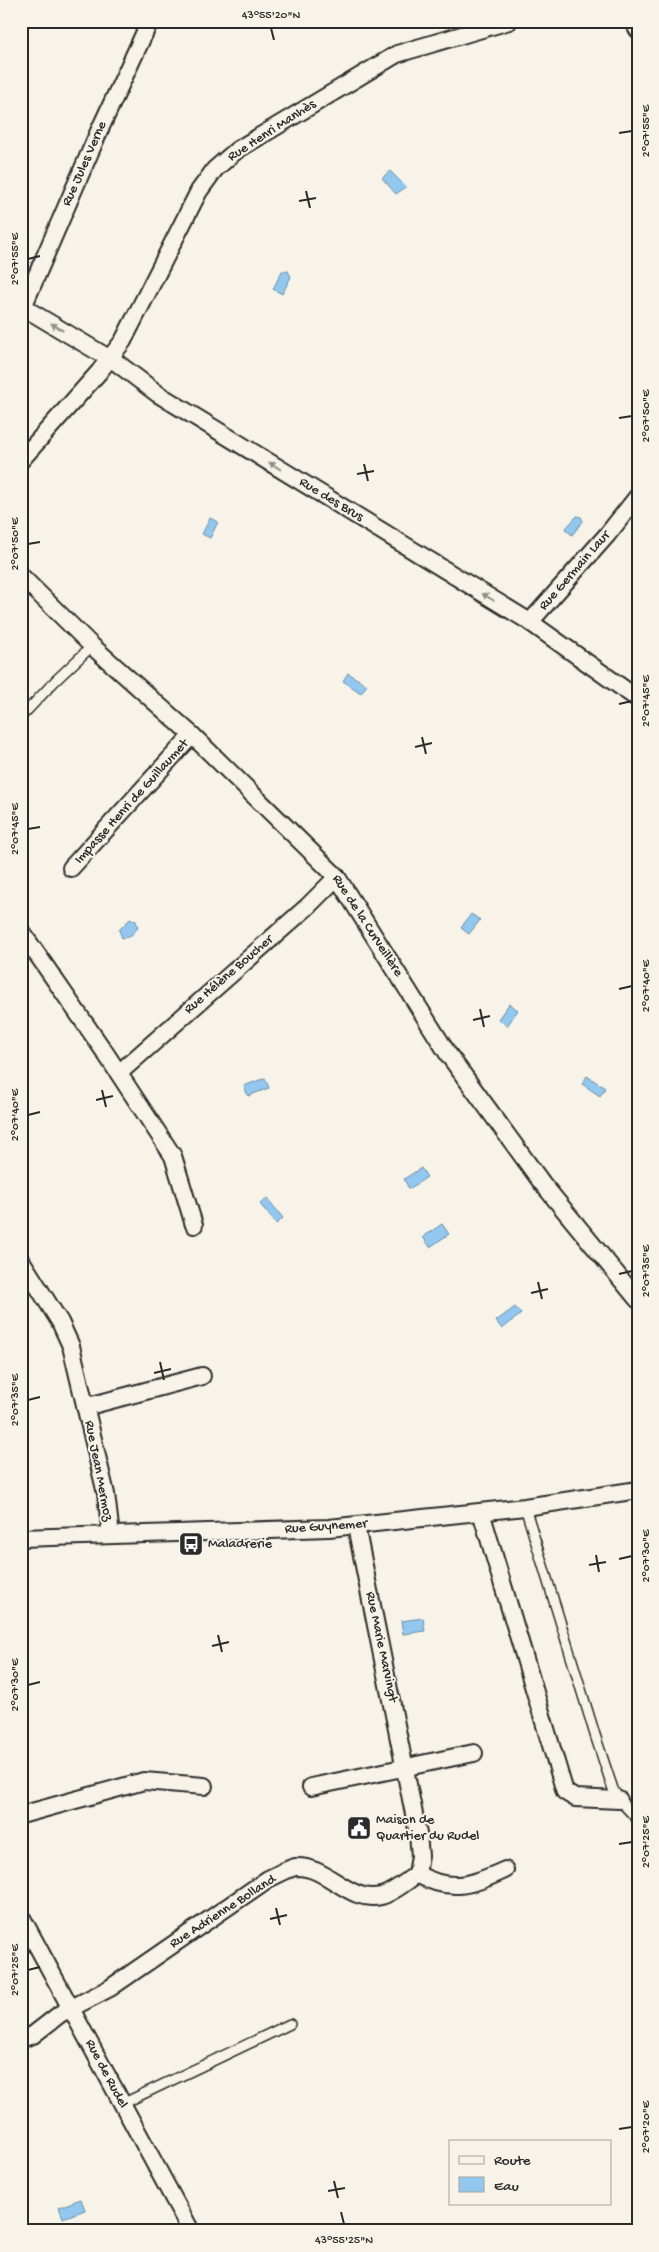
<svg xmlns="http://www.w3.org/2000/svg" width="659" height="2252" viewBox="0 0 659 2252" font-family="'Gochi Hand',sans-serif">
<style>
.water{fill:#92c8f0;stroke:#6989a1}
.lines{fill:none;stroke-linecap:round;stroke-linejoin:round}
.lane-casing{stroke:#2b2b2b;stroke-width:12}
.street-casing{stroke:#2b2b2b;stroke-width:20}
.lane{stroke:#f7f3e8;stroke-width:9}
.street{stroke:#f7f3e8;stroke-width:16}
.oneway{fill:#918f8a}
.ticks{fill:none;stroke:#2b2b2b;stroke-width:2}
.labels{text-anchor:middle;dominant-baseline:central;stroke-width:4;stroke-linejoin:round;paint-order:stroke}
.street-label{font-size:14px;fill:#2b2b2b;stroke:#f7f3e8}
.poi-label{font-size:14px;fill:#2b2b2b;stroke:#f7f3e8;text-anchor:start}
.neatline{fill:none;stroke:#2b2b2b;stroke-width:2}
.ticks-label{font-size:12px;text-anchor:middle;fill:#2b2b2b}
</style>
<rect width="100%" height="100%" fill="#f7f3e8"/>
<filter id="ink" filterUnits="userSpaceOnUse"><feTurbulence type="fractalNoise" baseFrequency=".02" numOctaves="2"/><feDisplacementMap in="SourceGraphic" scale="10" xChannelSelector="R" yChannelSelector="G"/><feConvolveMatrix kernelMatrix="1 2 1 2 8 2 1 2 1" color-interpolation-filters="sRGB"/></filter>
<g filter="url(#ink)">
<g class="water">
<polygon points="390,171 406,187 396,194 382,178"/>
<polygon points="282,271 288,271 291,277 282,294 273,289"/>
<polygon points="577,516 581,517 583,521 572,535 565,529"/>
<polygon points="210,518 218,522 210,538 202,534"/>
<polygon points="348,673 367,685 361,693 343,681"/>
<polygon points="471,914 480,920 469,934 461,928"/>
<polygon points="130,919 136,921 138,928 129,937 122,938 119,930"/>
<polygon points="509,1004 518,1010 507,1026 498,1019"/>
<polygon points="587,1076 605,1088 600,1096 582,1084"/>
<polygon points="265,1078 269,1088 248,1096 244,1086"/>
<polygon points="421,1168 427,1177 409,1189 404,1179"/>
<polygon points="267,1198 283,1218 276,1224 260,1204"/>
<polygon points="442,1224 449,1234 430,1247 423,1237"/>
<polygon points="515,1307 521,1314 502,1329 496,1321"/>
<polygon points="423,1618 425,1631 403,1634 401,1621"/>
<polygon points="81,2199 85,2210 63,2218 59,2207"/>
</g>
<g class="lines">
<defs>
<g id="lane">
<polyline points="21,717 55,681 92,646"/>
<polyline points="525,1507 596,1738 613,1789 619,1800 638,1820"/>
<polyline points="122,2104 290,2024"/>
</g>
<g id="street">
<polyline points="633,21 638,30"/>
<polyline points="21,306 117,363 158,394 530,622 638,699"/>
<polyline points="23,307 100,129 150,21"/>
<polyline points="21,460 99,372 123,341 199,191 215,169 237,150 397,54 509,21"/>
<polyline points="21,576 92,646 192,735 337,877 448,1054 542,1183 638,1300"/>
<polyline points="530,622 607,535 638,496"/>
<polyline points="71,868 192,735"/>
<polyline points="21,931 104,1051 173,1156 194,1225"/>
<polyline points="119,1073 307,907 337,877"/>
<polyline points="21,1260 60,1322 71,1346 106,1494 111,1535"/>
<polyline points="85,1407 202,1376"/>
<polyline points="481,1512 565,1792 575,1798 619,1800"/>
<polyline points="21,1538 329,1528 525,1507 638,1490"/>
<polyline points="311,1787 474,1753"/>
<polyline points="21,1815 144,1781 204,1786"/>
<path d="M417,1874C451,1893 472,1885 505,1870"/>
<polyline points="21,1916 191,2231"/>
<path d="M21,2039L33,2035L60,2014L110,1988L268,1879C276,1876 288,1868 296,1867C328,1866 350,1904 381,1896C393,1893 407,1881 417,1874L420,1856L418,1834L356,1526"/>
</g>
</defs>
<use href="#lane" class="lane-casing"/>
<use href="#street" class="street-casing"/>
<use href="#lane" class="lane"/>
<use href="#street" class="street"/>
</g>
<defs><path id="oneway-solid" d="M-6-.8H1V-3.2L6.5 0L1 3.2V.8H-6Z" transform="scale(1.25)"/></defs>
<g class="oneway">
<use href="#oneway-solid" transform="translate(57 327) rotate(-149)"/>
<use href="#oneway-solid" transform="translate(275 466) rotate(-149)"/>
<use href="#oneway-solid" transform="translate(488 597) rotate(-148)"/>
</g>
</g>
<path class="ticks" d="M271,28L274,40M619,133L632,131M306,191L310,208M299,201L316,198M28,259L40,256M619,418L632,416M364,464L368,481M357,474L374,471M28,544L40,542M619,704L632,701M422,737L426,754M415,747L432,743M28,829L40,827M619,989L632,986M480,1009L484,1027M473,1020L490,1016M102,1090L106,1107M96,1100L113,1096M28,1115L40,1112M619,1274L632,1271M538,1282L542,1299M531,1293L548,1289M160,1362L164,1380M154,1373L171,1369M28,1400L40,1397M596,1555L599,1572M619,1559L632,1556M589,1565L606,1562M218,1635L222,1652M212,1646L229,1642M28,1685L40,1682M619,1844L632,1842M276,1908L280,1925M270,1919L287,1915M28,1970L40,1967M619,2129L632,2127M334,2181L338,2198M328,2191L345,2188M341,2212L344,2224"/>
<defs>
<symbol id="bus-square" viewBox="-11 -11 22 22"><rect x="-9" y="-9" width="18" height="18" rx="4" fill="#2b2b2b" stroke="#f7f3e8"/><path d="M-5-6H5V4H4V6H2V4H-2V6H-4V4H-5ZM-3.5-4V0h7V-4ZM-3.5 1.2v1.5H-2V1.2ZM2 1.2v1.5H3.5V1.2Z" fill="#fff"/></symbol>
<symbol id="civic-square" viewBox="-11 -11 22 22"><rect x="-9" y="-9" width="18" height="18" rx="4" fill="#2b2b2b" stroke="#f7f3e8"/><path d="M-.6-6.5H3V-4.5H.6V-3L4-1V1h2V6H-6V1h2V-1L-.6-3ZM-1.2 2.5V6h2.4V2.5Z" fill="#fff"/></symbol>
</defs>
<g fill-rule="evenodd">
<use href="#bus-square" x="177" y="1530" width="28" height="28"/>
<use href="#civic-square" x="345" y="1814" width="28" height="28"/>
</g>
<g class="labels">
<g class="street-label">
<text transform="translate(272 131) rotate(-33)">Rue Henri Manhès</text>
<text transform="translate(85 164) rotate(-66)">Rue Jules Verne</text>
<text transform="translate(331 500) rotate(31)">Rue des Brus</text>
<text transform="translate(575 571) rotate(-49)">Rue Germain Laur</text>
<text transform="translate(132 802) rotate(-48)">Impasse Henri de Guillaumet</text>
<text transform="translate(367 926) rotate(57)">Rue de la Curveillère</text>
<text transform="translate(229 975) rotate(-41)">Rue Hélène Boucher</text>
<text transform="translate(98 1471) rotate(79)">Rue Jean Mermoz</text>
<text transform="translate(326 1527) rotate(-4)">Rue Guynemer</text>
<text transform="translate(381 1647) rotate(78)">Rue Marie Marvingt</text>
<text transform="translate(223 1912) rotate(-33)">Rue Adrienne Bolland</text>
<text transform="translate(106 2074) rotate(62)">Rue de Rudel</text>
</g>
<g class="poi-label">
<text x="208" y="1544">Maladrerie</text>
<text x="376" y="1820">Maison de<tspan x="376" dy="16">Quartier du Rudel</tspan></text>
</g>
</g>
<rect width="659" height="2252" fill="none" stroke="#f7f3e8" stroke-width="55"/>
<rect x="449" y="2140" width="162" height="65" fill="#f7f3e8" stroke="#a5a39c"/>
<rect x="459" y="2156" width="25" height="8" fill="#f7f3e8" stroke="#a5a39c"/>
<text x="494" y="2164" font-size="15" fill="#2b2b2b">Route</text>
<rect x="459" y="2177" width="25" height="15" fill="#92c8f0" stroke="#a5a39c"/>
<text x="494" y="2190" font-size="15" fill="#2b2b2b">Eau</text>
<rect x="28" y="28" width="604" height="2196" class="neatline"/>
<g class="ticks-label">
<text x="271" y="18">43°55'20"N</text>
<text transform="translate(645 131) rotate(-90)" y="4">2°07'55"E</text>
<text transform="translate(14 259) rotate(-90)" y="4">2°07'55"E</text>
<text transform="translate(645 416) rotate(-90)" y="4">2°07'50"E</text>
<text transform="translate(14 544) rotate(-90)" y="4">2°07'50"E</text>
<text transform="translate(645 701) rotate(-90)" y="4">2°07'45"E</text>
<text transform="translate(14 829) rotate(-90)" y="4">2°07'45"E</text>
<text transform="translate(645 986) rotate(-90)" y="4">2°07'40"E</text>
<text transform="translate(14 1115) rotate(-90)" y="4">2°07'40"E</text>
<text transform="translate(645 1271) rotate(-90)" y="4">2°07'35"E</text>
<text transform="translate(14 1400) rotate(-90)" y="4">2°07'35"E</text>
<text transform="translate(645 1556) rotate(-90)" y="4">2°07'30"E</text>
<text transform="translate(14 1685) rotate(-90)" y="4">2°07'30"E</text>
<text transform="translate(645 1842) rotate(-90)" y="4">2°07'25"E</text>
<text transform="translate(14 1970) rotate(-90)" y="4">2°07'25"E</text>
<text transform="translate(645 2127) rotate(-90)" y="4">2°07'20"E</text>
<text x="344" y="2243">43°55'25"N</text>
</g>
</svg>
